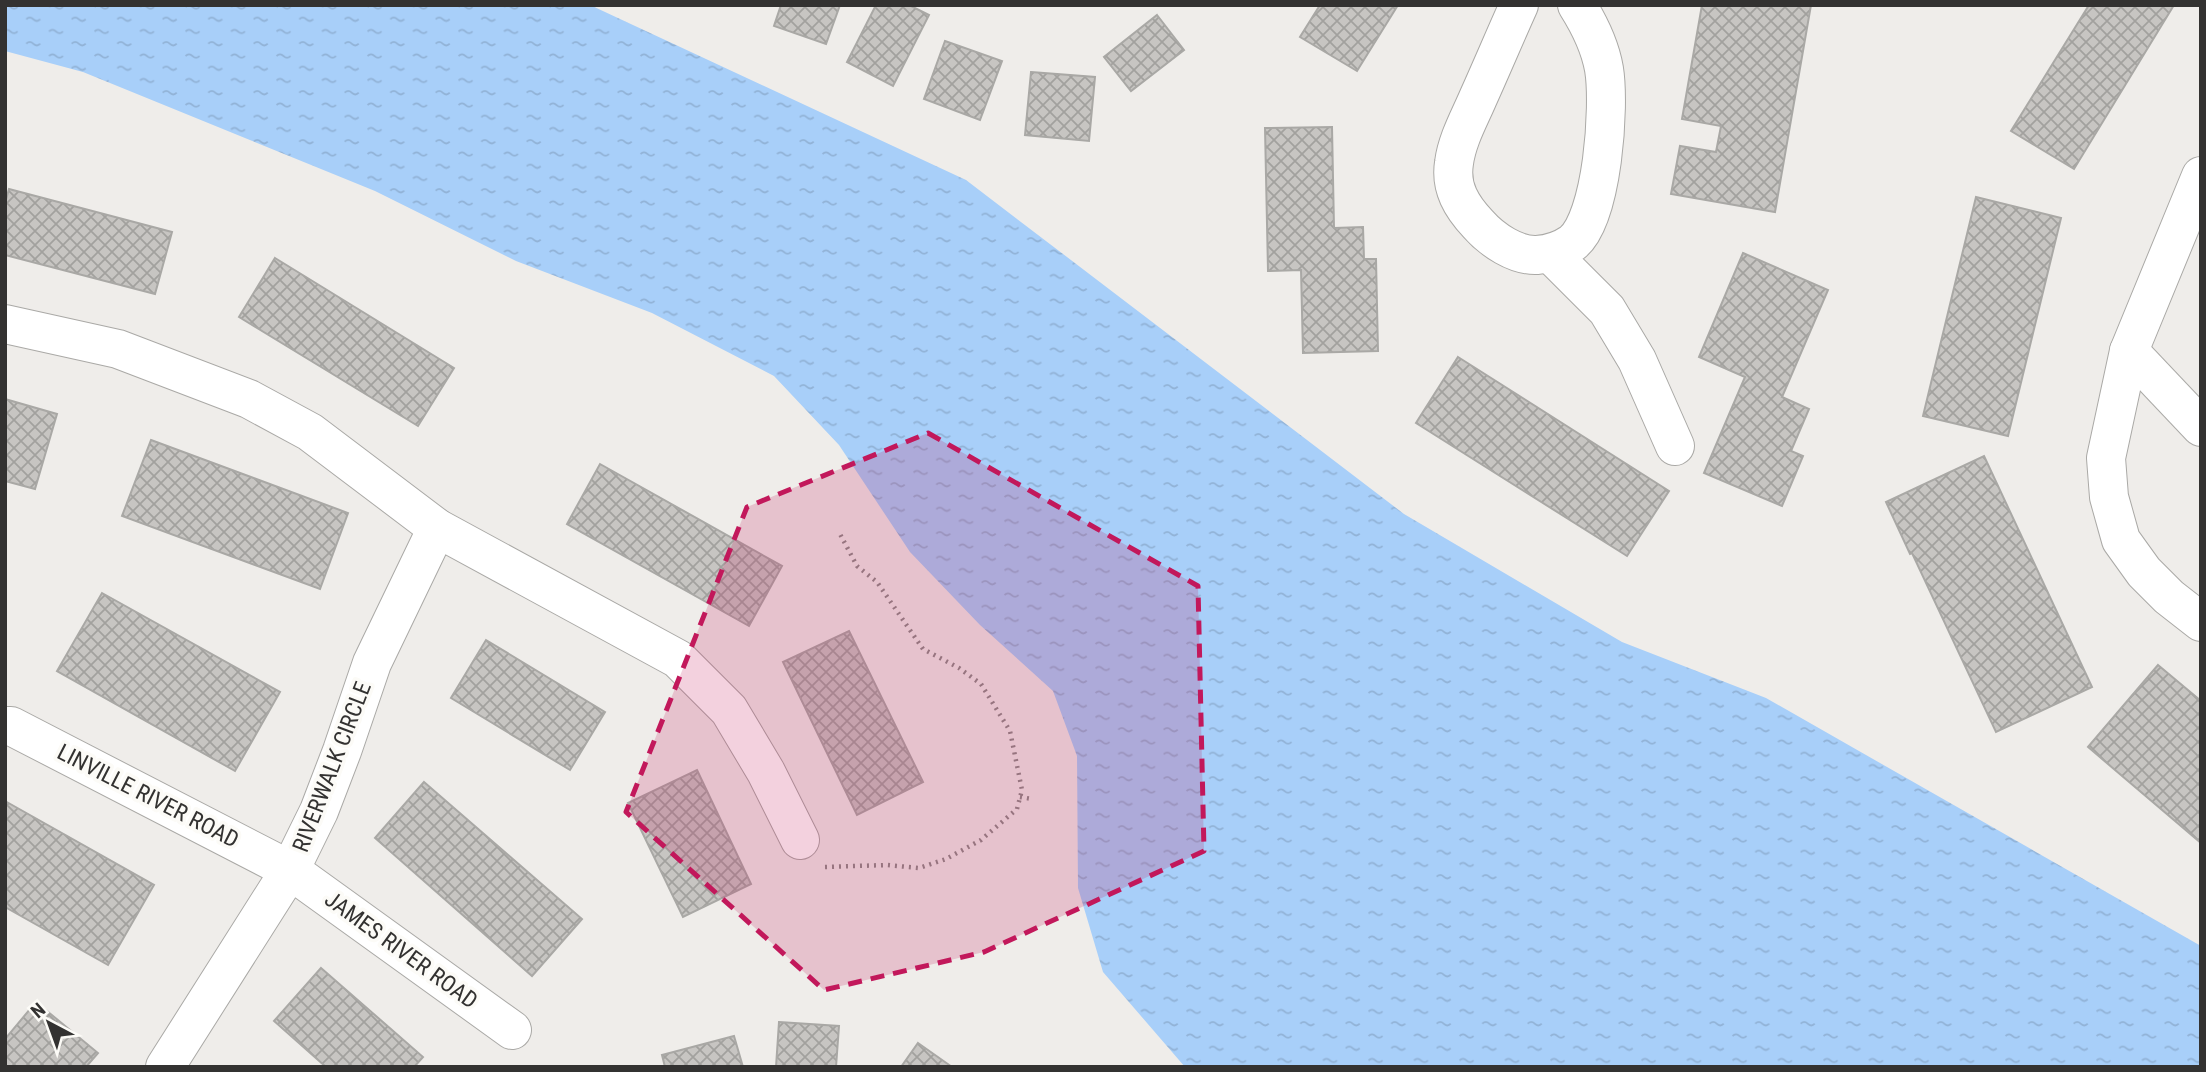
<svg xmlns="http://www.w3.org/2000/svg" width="2206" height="1072" viewBox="0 0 2206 1072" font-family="'Roboto Condensed',sans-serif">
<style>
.water{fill:url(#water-ripples)}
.building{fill:url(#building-cross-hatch);stroke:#a9a8a5;stroke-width:2}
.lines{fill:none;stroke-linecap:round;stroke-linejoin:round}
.minor-casing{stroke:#aaa9a6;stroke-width:40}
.path{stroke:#8c8b89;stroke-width:4.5;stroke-dasharray:2 5;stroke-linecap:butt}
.minor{stroke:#fff;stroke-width:38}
.marked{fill:#c2185b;fill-opacity:0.2;stroke:#c2185b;stroke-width:5;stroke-dasharray:14 9;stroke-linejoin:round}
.labels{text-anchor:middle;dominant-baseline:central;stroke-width:7;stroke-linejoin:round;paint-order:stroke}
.street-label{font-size:23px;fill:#333231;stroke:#fcfbf7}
</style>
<defs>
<pattern id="water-ripples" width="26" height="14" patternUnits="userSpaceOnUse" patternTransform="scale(1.75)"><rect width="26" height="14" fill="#a8cff9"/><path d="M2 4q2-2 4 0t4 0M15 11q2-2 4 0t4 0" fill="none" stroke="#91b2d6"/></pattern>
<pattern id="building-cross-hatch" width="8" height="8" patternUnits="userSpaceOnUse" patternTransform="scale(1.75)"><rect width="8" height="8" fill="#c7c5c2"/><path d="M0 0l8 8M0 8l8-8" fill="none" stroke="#a2a19e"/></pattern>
</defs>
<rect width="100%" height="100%" fill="#efedea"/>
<polygon class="water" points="5,5 590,5 966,180 1404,514 1622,642 1766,698 2201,946 2201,1067 1185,1067 1103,972 1078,888 1077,756 1053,691 980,625 910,552 839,445 774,376 652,313 516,261 375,191 83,72 5,51"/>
<g class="building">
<polygon points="781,5 840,5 826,44 774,26"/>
<polygon points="876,5 909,5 929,15 893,86 847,62"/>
<polygon points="1320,5 1398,5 1357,71 1300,37"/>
<polygon points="1702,5 1811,5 1775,212 1671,194 1680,146 1716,152 1721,126 1682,119"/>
<polygon points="2089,5 2174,5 2074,169 2011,131"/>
<polygon points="1157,15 1184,50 1131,91 1104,57"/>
<polygon points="945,41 1002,61 980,120 924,99"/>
<polygon points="1031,72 1095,77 1089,141 1025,135"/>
<polygon points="1332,127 1334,228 1363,227 1364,259 1376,259 1378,351 1303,353 1301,270 1268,271 1265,128"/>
<polygon points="9,189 172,232 155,294 5,255 5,203"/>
<polygon points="1976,197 2061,218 2008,436 1923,416"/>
<polygon points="1743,253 1828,290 1782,397 1809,409 1791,451 1803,456 1782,506 1704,473 1745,377 1699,357"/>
<polygon points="275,258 454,368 418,426 239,317"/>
<polygon points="1458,357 1669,491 1627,556 1416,423"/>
<polygon points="5,399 57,414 35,489 5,481"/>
<polygon points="151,440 348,513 320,589 122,516"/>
<polygon points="1984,456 2092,687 1996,732 1912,553 1910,554 1886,502"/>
<polygon points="600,464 782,566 749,626 567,524"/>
<polygon points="102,593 280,692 235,771 57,671"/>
<polygon points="849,631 923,782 857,815 783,662"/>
<polygon points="486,640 605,712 570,770 451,698"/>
<polygon points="2158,665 2201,701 2201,843 2088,747"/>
<polygon points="697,770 751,884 683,917 628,803"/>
<polygon points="424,782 582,919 532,976 375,838"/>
<polygon points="5,801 154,885 108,965 5,907"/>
<polygon points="321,968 423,1057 414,1067 326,1067 274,1021"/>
<polygon points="36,1002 98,1053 86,1067 5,1067 5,1039"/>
<polygon points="779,1022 839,1026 836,1067 776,1067"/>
<polygon points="734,1036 743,1067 665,1067 662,1055"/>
<polygon points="918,1043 952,1067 901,1067"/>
</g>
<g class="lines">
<defs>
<g id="minor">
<path d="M1519,5C1505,36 1492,67 1478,98C1469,119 1457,140 1454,163C1450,188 1462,207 1478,224C1492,240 1516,256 1537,255C1550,254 1562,250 1572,243C1603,219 1610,105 1604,69C1600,46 1589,24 1577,5"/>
<polyline points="2201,176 2129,351 2106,458 2109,497 2121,540 2144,572 2169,597 2201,622"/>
<polyline points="1551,254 1607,310 1637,360 1675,446"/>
<polyline points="5,324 118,349 249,399 310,432 437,528 678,659 729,710 766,772 800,840"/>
<polyline points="2129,351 2201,427"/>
<polyline points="5,726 11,726 290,870 512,1030"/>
<polyline points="165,1067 290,870 319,811 342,751 372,663 437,528"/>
</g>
</defs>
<use href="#minor" class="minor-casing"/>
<g class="path">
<polyline points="1020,797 1032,799"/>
<polyline points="825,867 887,865 919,868 946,859 981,840 1017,809 1022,790 1010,731 981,684 959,668 923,649 877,582 857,566 840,534"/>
</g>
<use href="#minor" class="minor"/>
</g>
<path class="marked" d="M928,433L1198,586L1204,851L984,952L824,990L626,812L747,507Z"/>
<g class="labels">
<g class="street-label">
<text transform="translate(332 767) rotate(-69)">RIVERWALK CIRCLE</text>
<text transform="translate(148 796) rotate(27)">LINVILLE RIVER ROAD</text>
<text transform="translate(401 950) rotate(36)">JAMES RIVER ROAD</text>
</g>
</g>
<rect width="2206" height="1072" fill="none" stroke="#333231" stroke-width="14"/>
<g transform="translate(49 1023) rotate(319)" stroke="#fcfbf7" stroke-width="5" paint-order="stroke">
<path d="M0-5L12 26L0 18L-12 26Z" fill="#333231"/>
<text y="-10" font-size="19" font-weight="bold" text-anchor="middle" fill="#333231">N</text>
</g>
</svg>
